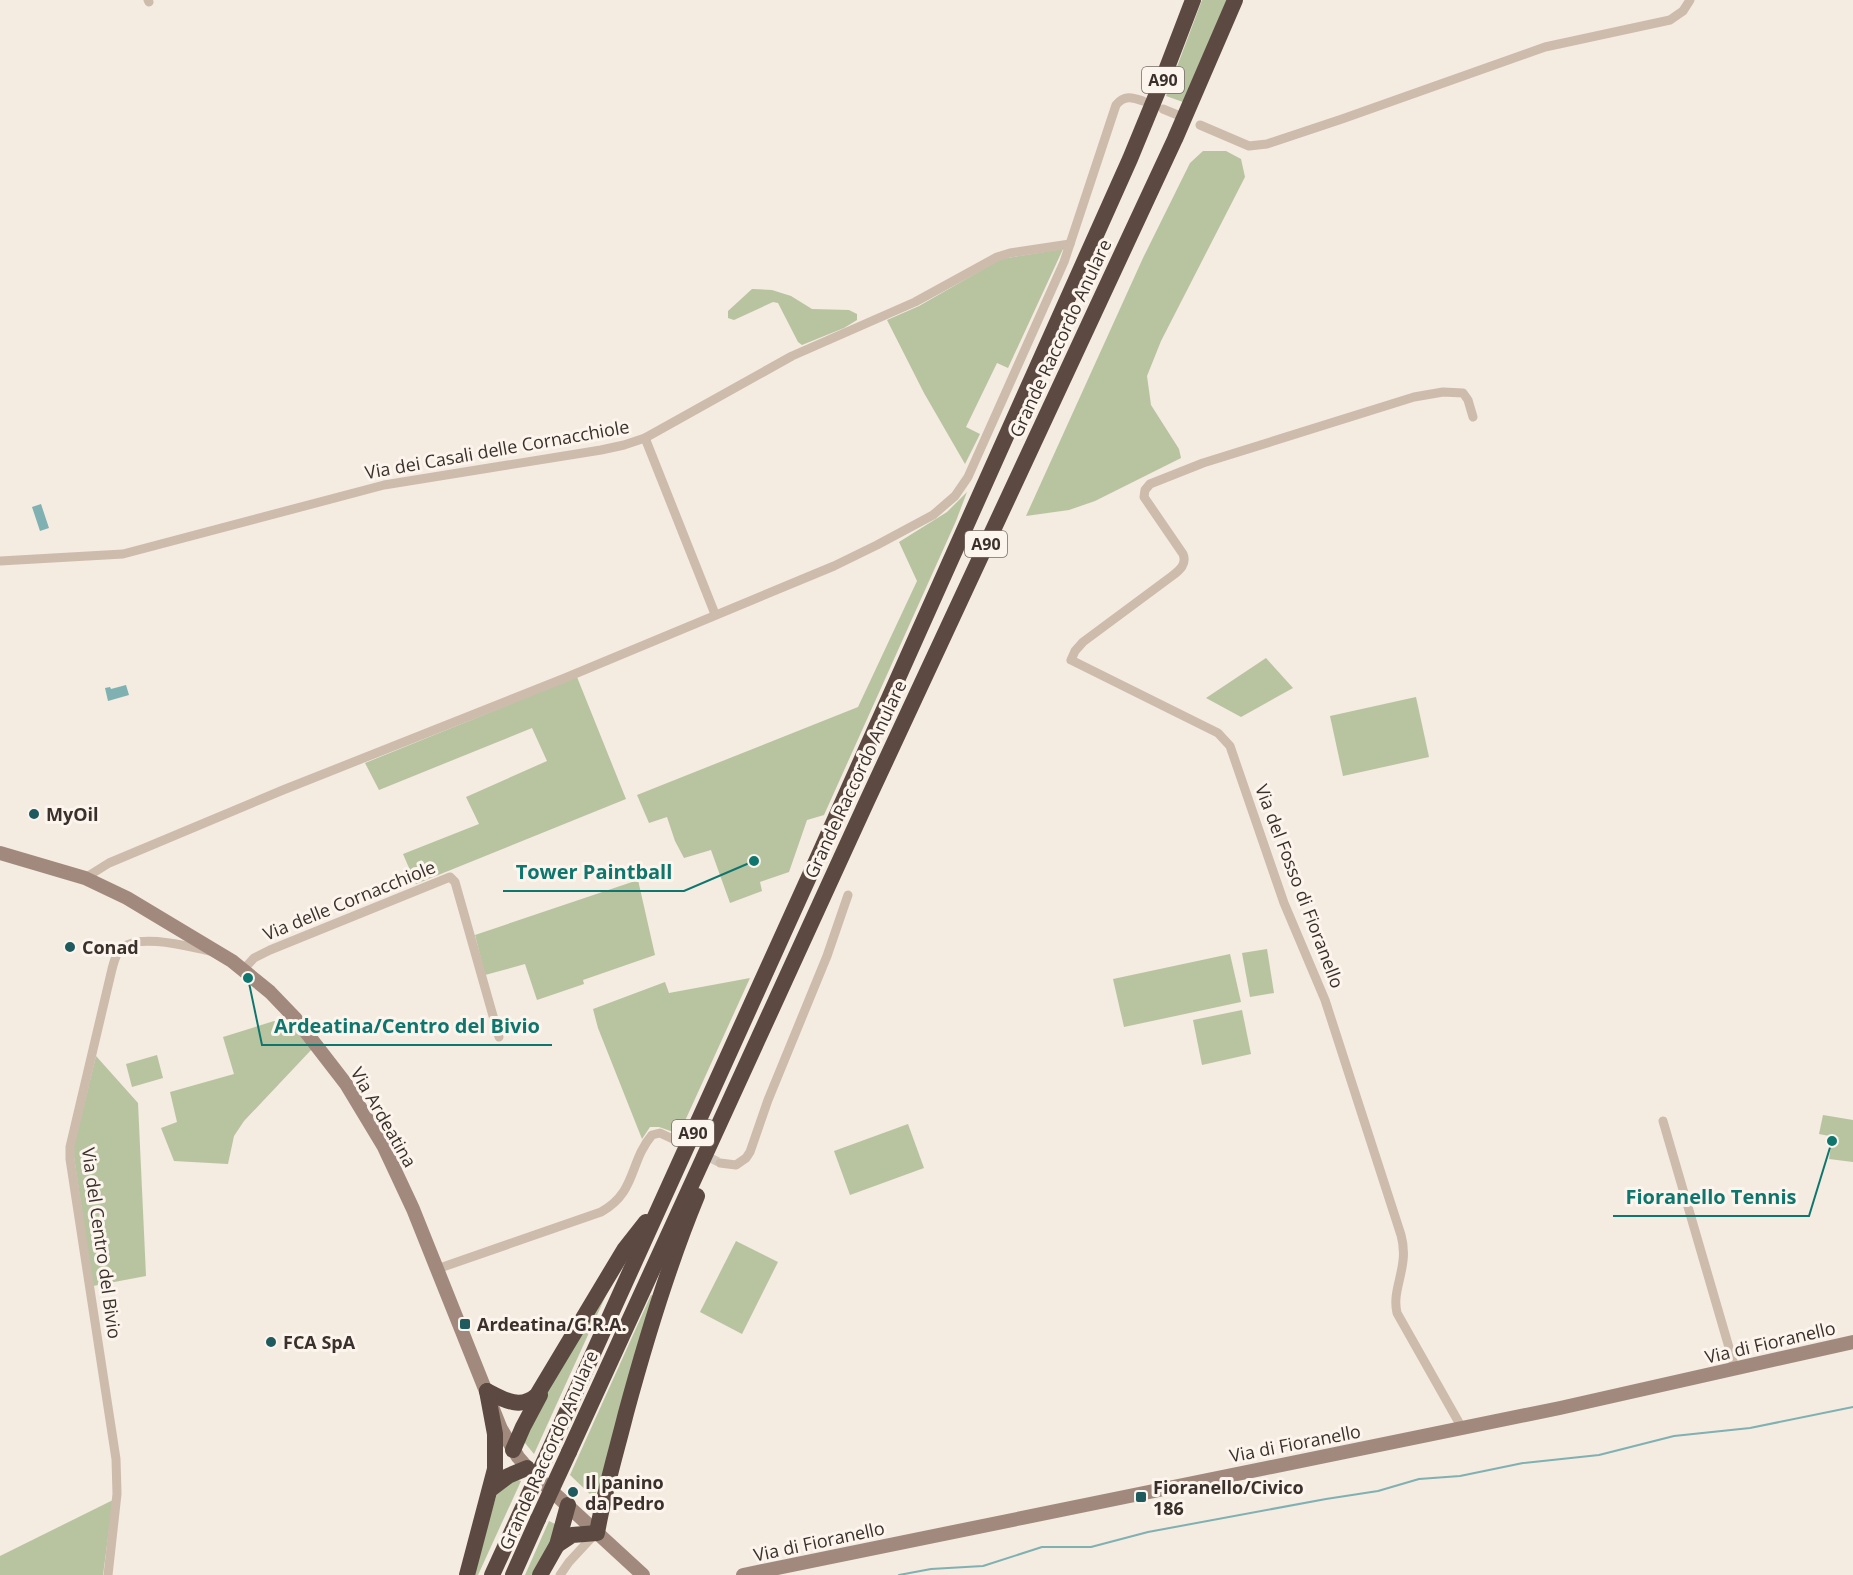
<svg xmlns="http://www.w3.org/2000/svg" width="1853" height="1575" viewBox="0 0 1853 1575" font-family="'Open Sans',sans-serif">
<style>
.green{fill:#b8c4a0}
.water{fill:#7fb0b2}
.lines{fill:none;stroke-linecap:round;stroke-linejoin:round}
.stream{stroke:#7fb0b2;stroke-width:2}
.street-tunnel{stroke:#cfc6bd;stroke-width:9;stroke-dasharray:9 4.5;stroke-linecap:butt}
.street{stroke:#cdbbac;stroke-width:9}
.secondary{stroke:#a18a7d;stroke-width:14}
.highway{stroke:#5c4a42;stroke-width:16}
.highway-bridge{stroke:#5c4a42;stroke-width:16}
.poi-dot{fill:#1f5a5e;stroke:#fbf5ee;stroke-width:2}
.labels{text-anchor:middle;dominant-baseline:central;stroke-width:6;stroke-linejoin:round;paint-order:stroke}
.shield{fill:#fbf5ee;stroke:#756b66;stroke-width:1.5}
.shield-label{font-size:16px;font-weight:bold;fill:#3b302b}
.street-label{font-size:18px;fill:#3b302b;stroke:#fbf5ee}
.poi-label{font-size:18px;font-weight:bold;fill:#3b302b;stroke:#fbf5ee;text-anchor:start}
.leader{fill:none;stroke:#0f766e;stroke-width:2}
.callout-dot{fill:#0f766e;stroke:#fbf5ee;stroke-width:2}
.callout-label{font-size:20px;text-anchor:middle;font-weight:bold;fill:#0f766e;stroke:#fbf5ee;stroke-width:6;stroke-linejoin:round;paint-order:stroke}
</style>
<rect width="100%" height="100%" fill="#f4ebe1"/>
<g class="green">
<polygon points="1202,0 1227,0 1183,102 1166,96"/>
<polygon points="1203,151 1226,151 1241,159 1245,177 1161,341 1147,376 1151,405 1179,449 1181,458 1095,501 1069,510 1026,516 1143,258 1190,163"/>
<polygon points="1063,249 1008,368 997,363 966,427 980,434 965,464 924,393 887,320 919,306 1001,259"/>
<polygon points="752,289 772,290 791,296 812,309 849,310 857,314 857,320 844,328 802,345 798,342 778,303 773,302 734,320 728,318 728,311"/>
<polygon points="967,492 956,521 824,815 807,820 789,872 760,882 762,891 730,903 711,850 684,858 675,841 667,817 649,823 637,795 858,707 917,581 899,542 947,512"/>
<polygon points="1266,658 1293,688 1241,717 1206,698"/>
<polygon points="577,677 626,799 416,884 403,854 479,824 466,797 547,761 532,728 379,790 365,763"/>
<polygon points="1416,697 1429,757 1343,776 1330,716"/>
<polygon points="638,880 655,955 583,980 584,984 537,1000 525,964 485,975 475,935"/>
<polygon points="1267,949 1274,993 1250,997 1242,953"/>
<polygon points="1230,954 1241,1002 1124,1027 1113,979"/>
<polygon points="750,978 679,1134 659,1127 650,1127 642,1139 598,1028 593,1009 665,982 669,993"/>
<polygon points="1242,1010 1251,1054 1202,1065 1193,1020"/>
<polygon points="274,1021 294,1027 312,1049 244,1121 234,1136 228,1164 174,1161 161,1128 177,1122 170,1092 234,1074 223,1037"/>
<polygon points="157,1055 163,1078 132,1087 126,1064"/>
<polygon points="96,1056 138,1103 146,1276 93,1286 73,1150"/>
<polygon points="1823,1115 1853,1120 1853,1162 1829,1159 1832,1138 1840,1138 1819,1134"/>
<polygon points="908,1124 924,1168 850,1195 834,1151"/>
<polygon points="736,1241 778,1262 742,1334 700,1312"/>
<polygon points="617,1271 534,1454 525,1443 525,1430"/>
<polygon points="651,1295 654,1296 600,1487 593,1497 570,1475"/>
<polygon points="512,1478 521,1481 478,1575 472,1575 500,1484"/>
<polygon points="113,1500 103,1575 0,1575 0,1556"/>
<polygon points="549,1521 555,1524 556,1532 532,1575 525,1575"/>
</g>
<g class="water">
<polygon points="41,504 49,528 40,531 32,507"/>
<polygon points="126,685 129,695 108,701 105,688 110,687 111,689"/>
</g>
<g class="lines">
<polyline class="stream" points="899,1575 931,1569 983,1566 1042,1547 1091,1547 1148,1532 1326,1499 1378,1491 1419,1479 1460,1476 1523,1463 1599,1455 1674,1436 1750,1428 1853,1407"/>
<polyline class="street-tunnel" points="686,1145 720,1163"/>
<g class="street">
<polyline points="148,0 149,2"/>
<polyline points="1163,109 1180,116"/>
<polyline points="1200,125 1249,146 1267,144 1342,119 1545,47 1670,20 1683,11 1690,0"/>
<polyline points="645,438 715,614"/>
<polyline points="0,561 123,554 384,485 601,450 624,445 645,438 792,356 915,302 997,257 1010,253 1070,244"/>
<path d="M85,878L109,863L283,790L565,678L834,566L877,545L933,515L955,496L968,477L1064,262L1116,105C1124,95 1132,97 1143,101"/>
<polyline points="243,970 254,958 270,950 450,877 455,882 499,1037"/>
<polyline points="1663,1121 1735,1368"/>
<polyline points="720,1163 736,1165 746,1158 750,1152 768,1100 827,956 848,895"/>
<path d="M437,1269L601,1212C637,1192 629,1162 652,1135L660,1133L675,1140"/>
<path d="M1462,1428L1397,1313C1391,1288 1410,1267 1401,1235L1325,1000L1284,903L1230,746L1218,733L1071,660L1075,651L1083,642L1172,576C1180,570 1187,564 1183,554L1144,497L1145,490L1150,484L1203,463L1414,397L1443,392L1463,393L1468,400L1473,417"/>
<path d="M108,1575L117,1494L116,1459L70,1159V1147L112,969C114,962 116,952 122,948C140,933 189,947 210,951"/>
<polyline points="560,1575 569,1562 595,1534"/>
</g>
<g class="secondary">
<polyline points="0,853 85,878 127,898 232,961 270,992 295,1018 346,1084 384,1147 413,1209 501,1429 518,1457 531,1472 643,1575"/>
<polyline points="743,1575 1560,1408 1853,1342"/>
</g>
<g class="highway">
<path d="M487,1391C504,1400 521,1410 537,1395L624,1250L646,1222"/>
<polyline points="557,1433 818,857 1130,159 1160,86 1193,0"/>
<polyline points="513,1450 523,1427 540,1395"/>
<polyline points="569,1452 867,801 1175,139 1235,0"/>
<polyline points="492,1488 508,1476 527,1468"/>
<path d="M557,1545L572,1535L597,1533C604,1492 616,1453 626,1413C646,1339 668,1266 697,1196"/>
<polyline points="467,1575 495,1469 495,1434 487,1391"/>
<polyline points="492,1575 526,1501"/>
<polyline points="513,1575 538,1519"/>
<polyline points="540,1575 557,1545 568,1505"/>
</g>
<g class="highway-bridge">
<polyline points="526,1501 557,1433"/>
<polyline points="538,1519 569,1452"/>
</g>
</g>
<g class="poi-dot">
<circle cx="34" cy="814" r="6"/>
<circle cx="70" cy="947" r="6"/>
<rect x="459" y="1318" width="12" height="12" rx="3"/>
<circle cx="271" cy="1342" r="6"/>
<circle cx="573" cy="1492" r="6"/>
<rect x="1135" y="1491" width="12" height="12" rx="3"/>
</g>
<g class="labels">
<g class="shield">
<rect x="1142" y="67" width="42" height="26" rx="4.5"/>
<rect x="965" y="531" width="42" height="26" rx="4.5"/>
<rect x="672" y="1120" width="42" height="26" rx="4.5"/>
</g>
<g class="shield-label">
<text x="1163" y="80">A90</text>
<text x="986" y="544">A90</text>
<text x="693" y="1133">A90</text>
</g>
<g class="street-label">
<text transform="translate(1060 338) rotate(-65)">Grande Raccordo Anulare</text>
<text transform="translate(497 449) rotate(-10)">Via dei Casali delle Cornacchiole</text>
<text transform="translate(855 779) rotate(-65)">Grande Raccordo Anulare</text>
<text transform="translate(1300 886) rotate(69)">Via del Fosso di Fioranello</text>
<text transform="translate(349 900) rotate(-22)">Via delle Cornacchiole</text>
<text transform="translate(384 1117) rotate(60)">Via Ardeatina</text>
<text transform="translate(102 1243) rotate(82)">Via del Centro del Bivio</text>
<text transform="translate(1770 1342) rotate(-13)">Via di Fioranello</text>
<text transform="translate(1295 1443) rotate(-11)">Via di Fioranello</text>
<text transform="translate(548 1450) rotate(-66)">Grande Raccordo Anulare</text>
<text transform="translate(819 1541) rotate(-12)">Via di Fioranello</text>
</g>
<g class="poi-label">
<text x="46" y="814">MyOil</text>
<text x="82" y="947">Conad</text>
<text x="477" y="1324">Ardeatina/G.R.A.</text>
<text x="283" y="1342">FCA SpA</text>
<text x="585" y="1482">Il panino<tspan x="585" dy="21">da Pedro</tspan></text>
<text x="1153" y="1487">Fioranello/Civico<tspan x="1153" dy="21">186</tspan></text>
</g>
</g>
<path class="leader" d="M754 861L684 891H503M248 978L262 1045H552M1832 1141L1809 1216H1613"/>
<g class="callout-dot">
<circle cx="754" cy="861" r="6"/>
<circle cx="248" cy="978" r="6"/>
<circle cx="1832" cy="1141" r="6"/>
</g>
<g class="callout-label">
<text x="594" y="879">Tower Paintball</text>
<text x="407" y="1033">Ardeatina/Centro del Bivio</text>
<text x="1711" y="1204">Fioranello Tennis</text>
</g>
</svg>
